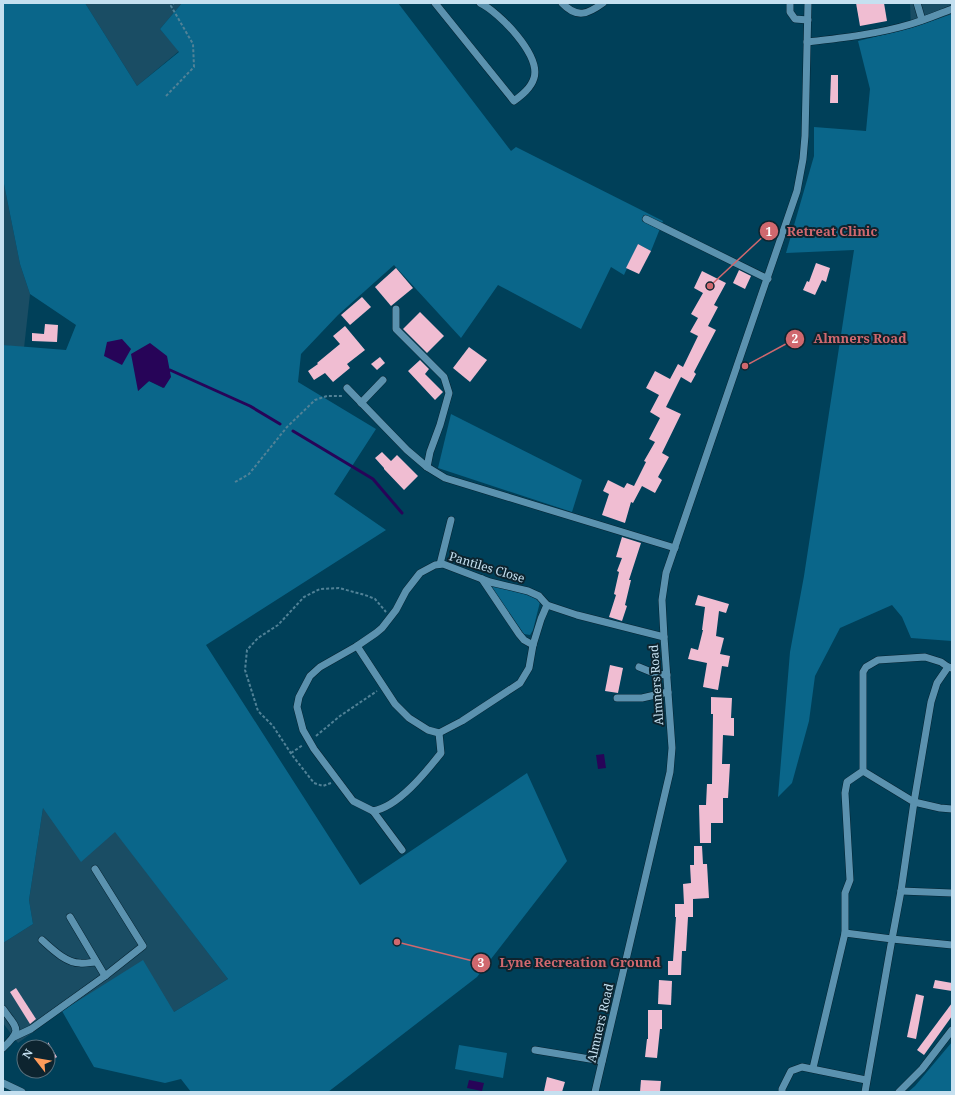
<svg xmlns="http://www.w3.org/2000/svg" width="955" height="1095" viewBox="0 0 955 1095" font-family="'Noto Serif',serif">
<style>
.built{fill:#1a4d64}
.green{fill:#0a668a;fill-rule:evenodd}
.water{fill:#270458}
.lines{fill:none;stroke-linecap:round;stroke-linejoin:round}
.stream{stroke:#270458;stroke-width:3}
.building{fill:#f0bdd2}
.minor-casing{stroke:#062432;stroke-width:8}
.path{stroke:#518297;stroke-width:2;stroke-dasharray:3 2;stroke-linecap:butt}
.minor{stroke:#5b92af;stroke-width:7}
.labels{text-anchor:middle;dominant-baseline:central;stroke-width:4;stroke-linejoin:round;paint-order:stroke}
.street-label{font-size:12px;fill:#c5e0f0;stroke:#0d242f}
.leader{fill:none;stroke:#d0686e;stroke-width:1.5}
.callout-dot{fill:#d0686e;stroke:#0d242f;stroke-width:1.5}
.mark-label{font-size:12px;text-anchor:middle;font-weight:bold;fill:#fff}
.callout-label{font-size:13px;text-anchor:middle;font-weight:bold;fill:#d0686e;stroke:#0d242f;stroke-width:4;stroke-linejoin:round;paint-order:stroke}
</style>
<rect width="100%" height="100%" fill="#004059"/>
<g class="built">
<polygon points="85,3 182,3 160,29 179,51 137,86"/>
<polygon points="910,3 952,3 952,14 911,28"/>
<polygon points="3,179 20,264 30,294 24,348 3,345"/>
<polygon points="43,808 115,831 228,979 174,1012 62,1011 18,1043 3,1023 3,943 33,924 29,900"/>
</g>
<g class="green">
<path d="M3,3H85L137,86L179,52L160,29L182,3H398L511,151L516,147L663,221L651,251L638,244L624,275L611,267L581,329L498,285L461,338L394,265L338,315L301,354L298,382L376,429L334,494L386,530L206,645L360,885L527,773L567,861L477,977L328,1092H191L181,1079L165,1083L94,1067L62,1011L143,960L174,1012L228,979L115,832L81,862L43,808L29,900L33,924L3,943V345L66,350L76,325L30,294L20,264L3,179ZM167,356L163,388L149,381L138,391Z"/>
<polygon points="952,14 952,641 911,638 902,617 892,605 840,628 815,676 809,721 792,783 778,797 790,652 804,576 854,250 786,253 814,156 814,127 866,131 870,89 858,41 911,28"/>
<polygon points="451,414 582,480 572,512 438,468"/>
<polygon points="494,585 533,596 540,602 533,630 530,635 524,634 490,587"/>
<polygon points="952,1042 952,1092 908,1092 915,1086"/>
<polygon points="459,1045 507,1053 503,1078 455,1069"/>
</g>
<g class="water">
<polygon points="122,339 131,349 122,365 104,356 107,342"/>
<polygon points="150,343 167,356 171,377 164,388 149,381 138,391 131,354"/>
<polygon points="604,754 606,768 598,769 596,755"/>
<polygon points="469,1080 484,1083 482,1091 467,1088"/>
</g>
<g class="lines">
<g class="stream">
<polyline points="170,370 250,406 280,424"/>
<polyline points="293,431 373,479 402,513"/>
</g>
</g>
<g class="building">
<polygon points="856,3 884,3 887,21 860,26"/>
<polygon points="831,75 838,75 838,103 830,103"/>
<polygon points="638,244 651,251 639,274 626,268"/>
<polygon points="816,263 830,268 826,282 822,280 815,295 803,290 807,281 809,282"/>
<polygon points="396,268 413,288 391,306 375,287"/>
<polygon points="739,270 751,276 745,289 733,283"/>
<polygon points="702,271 726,283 714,305 718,307 708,326 716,330 694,372 696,374 691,383 681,377 666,407 681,414 662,453 669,457 658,477 662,480 655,493 642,486 633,503 631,502 625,523 602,515 609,494 603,491 608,480 624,488 627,483 634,486 646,462 644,461 655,442 649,439 660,418 650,412 659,395 646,388 655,371 670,379 678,364 683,367 698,336 690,332 698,318 691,314 703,293 694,288"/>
<polygon points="362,297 371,307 350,325 341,315"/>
<polygon points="420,312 444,336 427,353 403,329"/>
<polygon points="45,324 58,325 57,342 32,341 32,333 44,334"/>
<polygon points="345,326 365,350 347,364 350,368 333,382 325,373 314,380 308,371 318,364 317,363 340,344 333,336"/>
<polygon points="469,347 487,360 470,382 453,368"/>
<polygon points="380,357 385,363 377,370 371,364"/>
<polygon points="420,360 429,369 425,374 443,392 435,400 408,371"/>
<polygon points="382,452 391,461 397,455 418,476 404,490 384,469 384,468 375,458"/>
<polygon points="622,537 641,543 629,580 631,580 625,605 627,606 622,621 609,617 616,595 614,594 619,572 617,571 622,558 616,557"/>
<polygon points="698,595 729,604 726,613 719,611 716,636 724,638 720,654 730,656 728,667 722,666 718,690 703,687 707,663 688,659 691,648 698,650 703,630 702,630 705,607 695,605"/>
<polygon points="610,665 623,668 618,693 605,691"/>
<polygon points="711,697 732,698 731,718 734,718 734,736 723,735 722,764 730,764 728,798 723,798 723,823 711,823 711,843 700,843 699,805 706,805 707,784 712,784 713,714 711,714"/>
<polygon points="694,846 702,846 703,864 707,864 709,898 693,899 693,917 688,917 686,951 682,951 681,975 668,975 668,961 673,961 676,917 675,917 675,904 684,904 683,884 691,883 690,865 694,865"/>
<polygon points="659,980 672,981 671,1005 658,1004"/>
<polygon points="935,980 952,983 952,991 933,988"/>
<polygon points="16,988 36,1019 30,1024 10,992"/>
<polygon points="916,994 924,996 916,1039 907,1037"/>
<polygon points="952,1003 952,1016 924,1055 917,1050"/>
<polygon points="648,1010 662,1010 662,1029 660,1029 657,1058 645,1057 647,1039 648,1039"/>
<polygon points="48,1042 57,1057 48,1063"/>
<polygon points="547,1077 565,1082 562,1092 544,1091"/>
<polygon points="641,1080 661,1081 660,1092 640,1092"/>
</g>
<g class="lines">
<defs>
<g id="minor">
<path d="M435,3L514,101C522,95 531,88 534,78C541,55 499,12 480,3"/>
<path d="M562,3C577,19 588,14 603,3"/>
<polyline points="790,3 790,12 795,19 808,20"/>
<polyline points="917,3 922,20"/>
<path d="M807,42C842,38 878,34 911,24C925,20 939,14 952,9"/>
<polyline points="646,219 768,279"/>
<polyline points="396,309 396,329 444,377 449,393 440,425 430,452 427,467"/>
<polyline points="347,388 407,450 427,467 445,478 675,548"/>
<polyline points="361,403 383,380"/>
<polyline points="440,564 451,520"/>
<polyline points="482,579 519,634 524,640 533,645"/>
<polyline points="357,646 395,704 409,718 428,730 439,733 462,721 520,683 529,668 533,645 541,619 547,605"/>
<polyline points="639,667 656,674 667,675"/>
<polyline points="948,667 937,683 931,702 914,802 940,808 952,809"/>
<polyline points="617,698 642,698 668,692"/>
<path d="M439,733L441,753C426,772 398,807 373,811L353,801L314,749L303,730L297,707L299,697L310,676L320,667L357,646L376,633L382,628L396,610L406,591L420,573L435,565L443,564L490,582L528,591L539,596L547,605L577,615L664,637"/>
<polyline points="863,771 914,802 901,891 892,939 952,945"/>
<polyline points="373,811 402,850"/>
<polyline points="901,891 952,893"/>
<polyline points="70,917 105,976"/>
<polyline points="845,933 892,939 865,1092"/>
<path d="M42,940C52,949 66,963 80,963C85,964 91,962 96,962"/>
<path d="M3,1009C17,1029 23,1029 3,1048"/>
<polyline points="14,1037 31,1029 105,976 143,946 95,869"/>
<polyline points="535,1050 602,1061"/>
<polyline points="813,1068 845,933 845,893 850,880 845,793 847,782 863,771 863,672 866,667 878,660 925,657 941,662 948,667 952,668"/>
<polyline points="3,1083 22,1092"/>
<polyline points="595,1092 670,772 672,748 664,637 662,600 666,573 797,191 803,159 805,136 808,3"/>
<polyline points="782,1092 782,1089 791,1071 802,1067 866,1080"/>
<polyline points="899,1092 922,1069 952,1030"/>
</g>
</defs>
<use href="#minor" class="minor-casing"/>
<g class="path">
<polyline points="166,96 194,67 193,44 171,6 174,3"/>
<polyline points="235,482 249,474 287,427 315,400 327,396 343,396"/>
<polyline points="316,736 340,716 377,691"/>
<polyline points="291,753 303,745"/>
<polyline points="331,783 323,786 314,783 292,755 273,726 258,711 245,670 247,650 258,638 278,625 304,597 320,589 339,588 365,595 375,599 386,612"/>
</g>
<use href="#minor" class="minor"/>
</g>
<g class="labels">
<g class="street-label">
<text transform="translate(487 567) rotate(17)">Pantiles Close</text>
<text transform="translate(656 685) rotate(-94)">Almners Road</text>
<text transform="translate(600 1023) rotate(-77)">Almners Road</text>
</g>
</g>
<path class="leader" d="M710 286L769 231M745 366L795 339M397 942L481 963"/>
<g class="callout-dot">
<circle cx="710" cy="286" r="4"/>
<circle cx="745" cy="366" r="4"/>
<circle cx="397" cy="942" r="4"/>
<circle cx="769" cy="231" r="10"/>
<circle cx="795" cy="339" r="10"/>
<circle cx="481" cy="963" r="10"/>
</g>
<g class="mark-label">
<text x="769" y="236">1</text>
<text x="795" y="343">2</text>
<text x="481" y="967">3</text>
</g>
<g class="callout-label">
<text x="832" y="236">Retreat Clinic</text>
<text x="860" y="343">Almners Road</text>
<text x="580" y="967">Lyne Recreation Ground</text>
</g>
<rect width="955" height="1095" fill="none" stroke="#c5e0f0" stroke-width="8"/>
<g transform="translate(36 1059) rotate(301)"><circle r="19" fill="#0d242f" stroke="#576f7c"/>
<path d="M0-3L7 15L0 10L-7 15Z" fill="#ff9b5a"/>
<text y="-6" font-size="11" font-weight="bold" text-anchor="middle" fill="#c5e0f0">N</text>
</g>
</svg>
